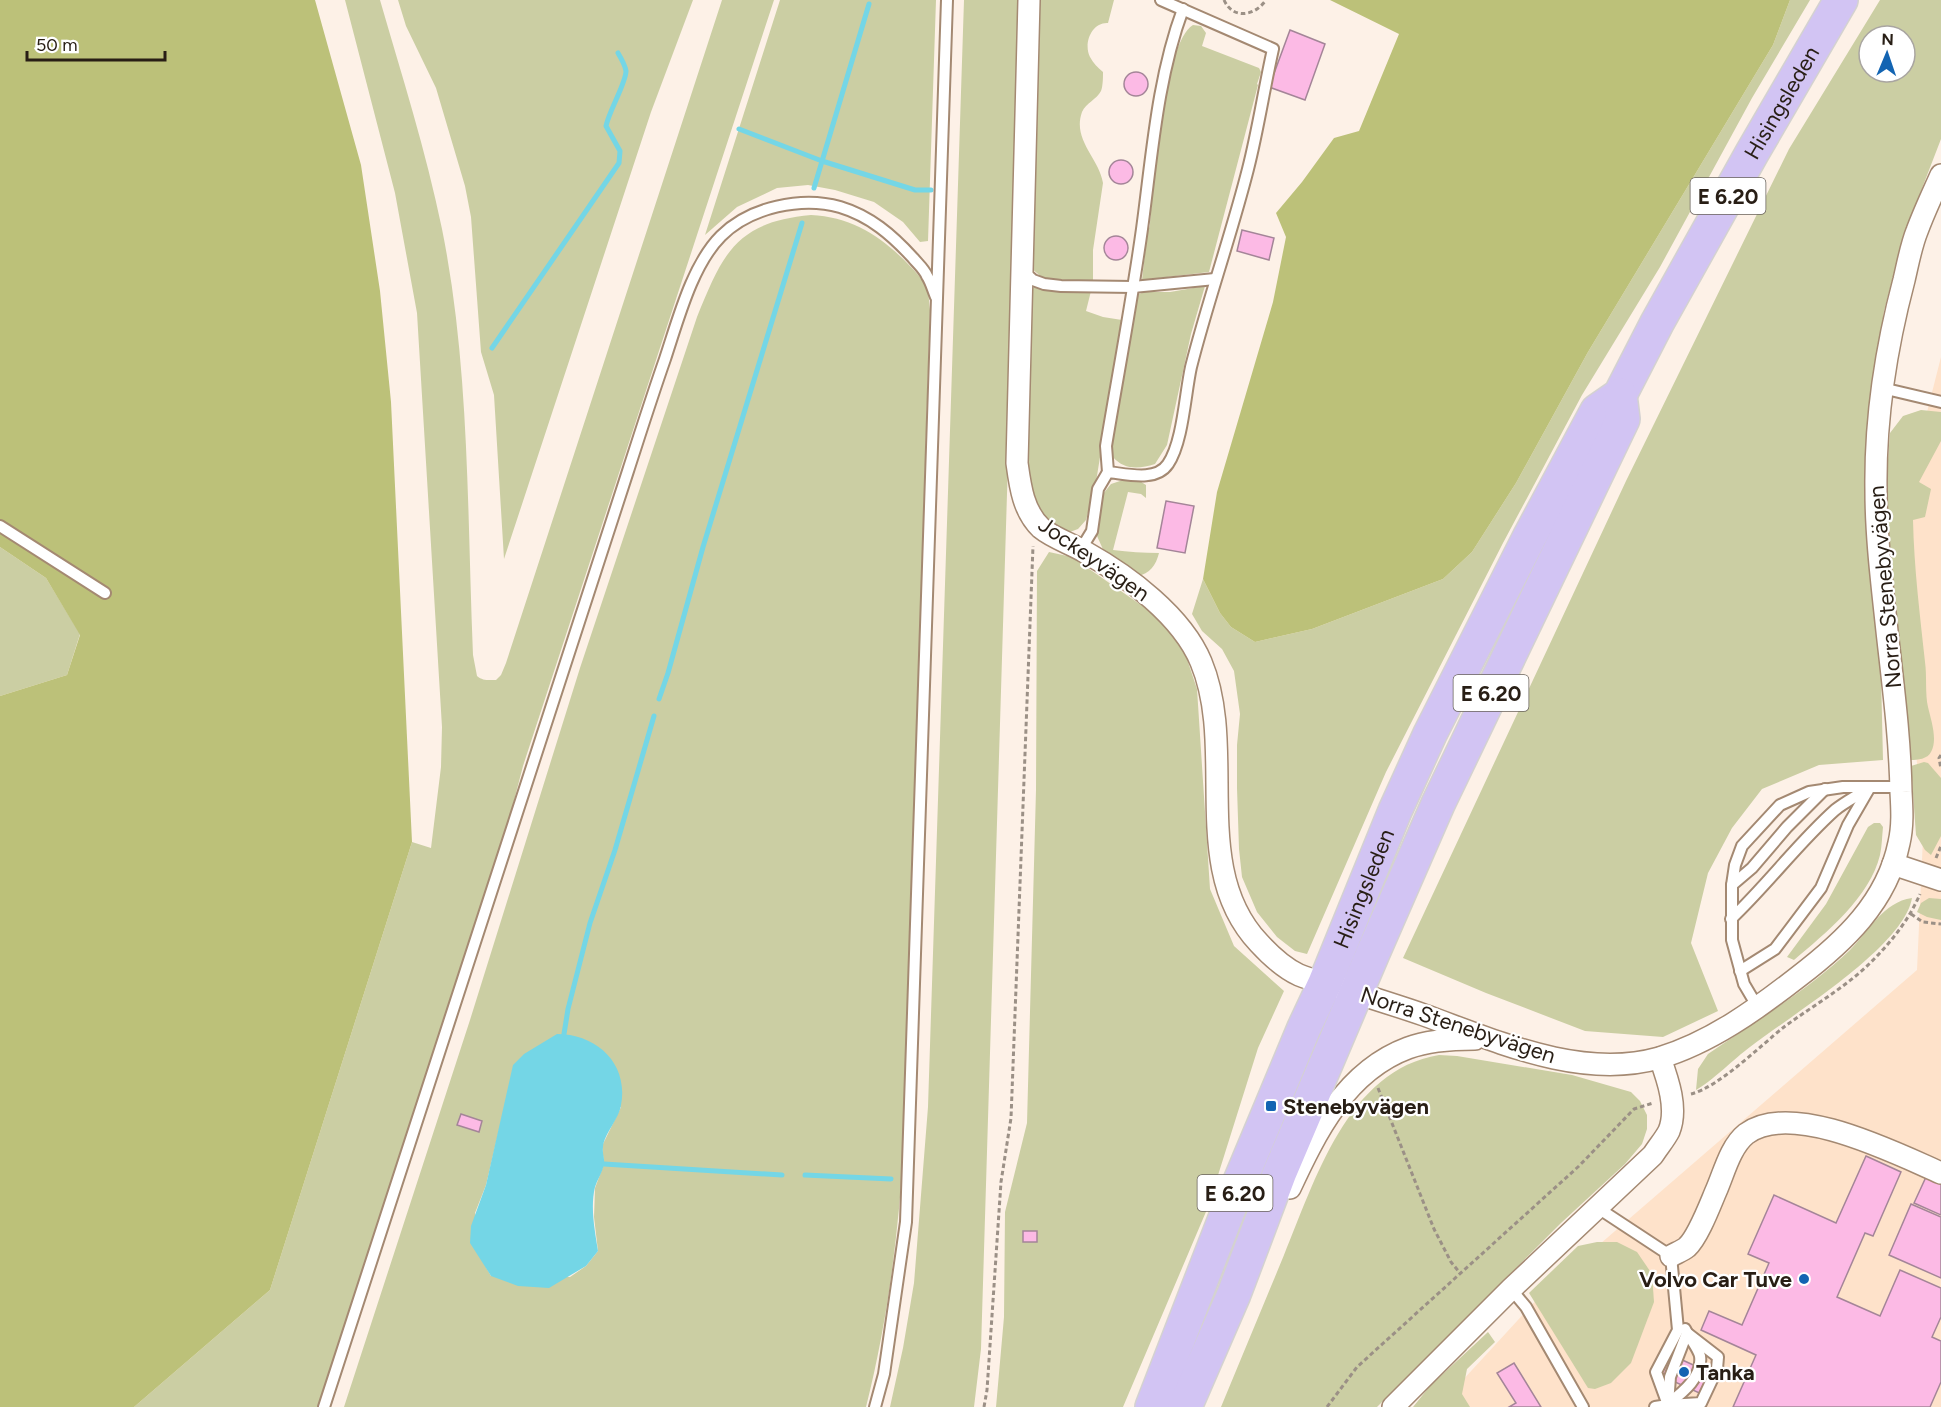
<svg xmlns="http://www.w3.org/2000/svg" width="1941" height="1407" viewBox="0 0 1941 1407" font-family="Figtree,sans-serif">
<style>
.built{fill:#fee2ca}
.green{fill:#cbcea3;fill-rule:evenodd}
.forest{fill:#bcc179}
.water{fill:#74d6e6}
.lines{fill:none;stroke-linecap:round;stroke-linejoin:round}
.stream{stroke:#74d6e6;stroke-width:5}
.building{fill:#fcbae5;stroke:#a48598;stroke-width:1.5}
.lane-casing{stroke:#a48972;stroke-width:14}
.street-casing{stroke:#a48972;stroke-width:24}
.highway-casing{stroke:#d4d2d0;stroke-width:36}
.path{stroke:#9b9086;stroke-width:3;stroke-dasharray:4.5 3;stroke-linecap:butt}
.lane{stroke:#fff;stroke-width:10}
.street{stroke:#fff;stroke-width:21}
.highway{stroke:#d2c4f3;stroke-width:33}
.poi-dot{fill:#1364b2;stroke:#fff;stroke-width:2}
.labels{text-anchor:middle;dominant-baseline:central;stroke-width:4.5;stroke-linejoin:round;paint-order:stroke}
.shield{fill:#fff;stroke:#68625b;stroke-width:1.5}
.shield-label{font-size:21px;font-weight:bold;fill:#281e15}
.street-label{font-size:22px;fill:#281e15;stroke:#fff}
.poi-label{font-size:22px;font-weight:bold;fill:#281e15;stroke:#fff;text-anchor:start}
</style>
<rect width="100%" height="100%" fill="#fdf1e7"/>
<polygon class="built" points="1941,357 1941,1407 1438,1407 1541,1295 1917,970 1923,838 1897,515 1926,416"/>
<g class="green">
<path d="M345,0H380C402,76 426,151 442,229C470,368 467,513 473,655L477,676C483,681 488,680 496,680L501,675L506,663L722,0H774L523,766L509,820L474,933L318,1407H134L270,1290L412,842L431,848L441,767L442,727L417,313L395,193Z"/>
<polygon points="398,0 693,0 651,112 504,559 494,395 481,352 471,217 465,186 436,88 406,26"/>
<polygon points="780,0 936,0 928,241 920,242 903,222 874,202 835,190 808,185 777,188 737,207 705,235"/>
<polygon points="964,0 1019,0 1009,428 981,1349 974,1407 890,1407 903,1348 914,1283 928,1107"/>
<path d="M1039,0H1114L1108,23C1092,22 1083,43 1090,57C1093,63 1098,68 1103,72C1103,77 1103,86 1101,91C1097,99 1086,103 1082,112C1072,140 1099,158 1103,183L1093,250V281L1044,279L1031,268Z"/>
<polygon points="1790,0 1810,0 1752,98 1660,267 1582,395 1503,543 1386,772 1307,954 1295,951 1277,937 1257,912 1242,877 1239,849 1237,788 1237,745 1240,714 1234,671 1222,649 1202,631 1192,614 1203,579 1220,613 1231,627 1255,642 1312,629 1443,579 1472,552 1516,483 1588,352 1773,45"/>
<path d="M1880,0H1941V139L1904,235L1884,311L1868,425L1864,489L1881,675L1883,760L1819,765L1762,789L1732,828L1708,873L1691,943L1718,1011L1663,1037L1585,1031L1486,993L1403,958L1626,481L1789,149ZM1869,36H1905V72H1869Z"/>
<path d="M1193,25L1201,26L1206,33L1202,46L1259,68L1261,72L1257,84L1258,85L1209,272L1142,280L1147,235L1150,225C1153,189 1163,43 1193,25Z"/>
<path d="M811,215C852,217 881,236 909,265C916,272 925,282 928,291C929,297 929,304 930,310C923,511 918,712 913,913C908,1079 907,1245 866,1407H344L470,1020L580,668L697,317C723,253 736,222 811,215ZM621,1107L602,1146L604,1164L595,1188L594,1217L598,1251L586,1266L570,1277L491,1276L483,1262L475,1213L486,1185L499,1130Z"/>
<path d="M1205,286L1191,334L1167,445L1155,464C1139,469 1124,470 1113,457L1112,440L1137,295L1144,292H1170Z"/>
<polygon points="1035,287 1091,291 1086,311 1103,317 1122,320 1096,482 1086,520 1078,529 1067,533 1043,520 1026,490 1031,289"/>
<path d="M1921,410L1941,412V441L1919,482L1931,489L1925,517L1913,520C1914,568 1920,615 1925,662C1927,676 1925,694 1928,707C1931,720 1938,740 1931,752C1928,759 1917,760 1911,760L1910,757L1888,539L1886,485L1890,433L1903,416Z"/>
<path d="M1126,479L1138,480L1146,485V498L1141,494L1128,492L1113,550C1129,552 1143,553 1159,553C1156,565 1150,574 1137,576L1106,556L1097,536L1103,494L1111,484Z"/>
<polygon points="0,547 46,578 80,634 67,675 0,696"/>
<polygon points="1049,552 1072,557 1164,621 1186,656 1197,689 1210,889 1234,946 1284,991 1258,1048 1208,1207 1123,1407 996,1407 1004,1317 1005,1212 1027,1123 1036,790 1037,571"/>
<polygon points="1924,762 1928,763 1941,778 1941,836 1931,855 1925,850 1916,835 1911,766"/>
<path d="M1874,823H1880L1883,827C1882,836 1882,846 1880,855C1870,897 1826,933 1794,960L1787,957L1826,904L1868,827Z"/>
<path d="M1912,898C1904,947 1790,1016 1750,1047C1735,1058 1711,1082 1696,1090L1698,1069L1708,1054C1756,1021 1808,990 1850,950C1869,931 1883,902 1912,898Z"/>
<polygon points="1929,898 1941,899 1941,920 1927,917 1917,912 1921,903"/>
<path d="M1439,1055L1457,1056L1572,1075L1631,1092L1640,1101L1647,1115V1129L1642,1144L1625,1164L1561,1223L1377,1407H1221C1242,1356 1263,1306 1284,1255C1315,1181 1347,1070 1439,1055Z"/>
<polygon points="1597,1242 1617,1242 1637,1252 1652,1274 1654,1302 1631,1363 1611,1383 1595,1389 1588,1388 1529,1293 1578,1246"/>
<polygon points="1488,1332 1495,1342 1467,1369 1462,1394 1470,1407 1413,1407 1430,1386"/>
</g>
<g class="forest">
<polygon points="0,0 315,0 361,165 380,291 391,402 412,842 270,1290 134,1407 0,1407 0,696 67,675 80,635 46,578 0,547"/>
<polygon points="1330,0 1790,0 1773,45 1588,352 1516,483 1472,552 1443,579 1312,629 1255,642 1231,627 1220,613 1203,579 1217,492 1273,302 1286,237 1276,213 1302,182 1334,138 1359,131 1399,34"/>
</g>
<path class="water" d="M557,1034C597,1034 629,1064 621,1105C619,1119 604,1134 603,1147C602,1153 605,1159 604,1165C602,1173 597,1180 595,1187C590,1208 595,1231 598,1251L586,1266L549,1288L518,1286L491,1276L470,1243L471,1226L486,1185L513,1065L524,1054Z"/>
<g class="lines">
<g class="stream">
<polyline points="739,129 822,161 915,190 931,190"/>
<polyline points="814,188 869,4"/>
<path d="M492,348L619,163L620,151L606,126C609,111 626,83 626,71C625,65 621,58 618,53"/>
<polyline points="659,699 668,673 703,547 802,223"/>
<polyline points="564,1034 568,1009 590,923 615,850 654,716"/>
<polyline points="604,1164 782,1175"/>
<polyline points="805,1175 891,1179"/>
</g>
</g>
<g class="building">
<polygon points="1290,30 1325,44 1305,100 1269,87"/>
<circle cx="1136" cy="84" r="12"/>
<circle cx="1121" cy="172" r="12"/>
<polygon points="1242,230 1274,238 1269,260 1237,251"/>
<circle cx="1116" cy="248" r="12"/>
<polygon points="1166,501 1194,506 1185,553 1157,548"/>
<polygon points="461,1114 482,1121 479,1132 457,1125"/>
<polygon points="1866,1156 1901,1172 1873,1236 1865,1233 1837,1297 1880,1316 1900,1270 1941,1288 1941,1317 1932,1337 1941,1341 1941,1382 1930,1407 1733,1407 1756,1355 1701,1330 1709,1311 1742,1325 1769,1263 1748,1254 1774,1195 1836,1223"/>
<polygon points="1926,1177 1941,1184 1941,1215 1914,1203"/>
<polygon points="1911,1204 1941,1217 1941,1278 1889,1255"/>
<rect x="1023" y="1231" width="14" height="11"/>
<polygon points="1665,1352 1715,1375 1706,1396 1655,1373"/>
<polygon points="1514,1363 1541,1407 1509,1407 1516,1403 1497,1373"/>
</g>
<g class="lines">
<defs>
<g id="lane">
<polyline points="1023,271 1033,280 1044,284 1061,286 1133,287 1215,279"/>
<polyline points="1882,388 1941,402"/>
<path d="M1108,472L1106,446C1118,374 1132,301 1142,229C1152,156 1157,79 1183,9"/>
<polyline points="0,526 105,593"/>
<path d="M1081,549L1092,531L1098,489L1108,472C1127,474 1156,482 1168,464C1183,442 1185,394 1191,367C1208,300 1231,236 1248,169C1258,130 1264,89 1273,49L1161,0"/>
<polyline points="1732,885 1752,868 1787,827 1825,789"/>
<path d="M1731,919C1768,884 1798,843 1835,810C1845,802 1857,796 1867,789"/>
<polyline points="1740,971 1775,949 1821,888 1848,825 1870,787"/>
<polyline points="1757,1006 1744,984 1732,940 1732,885 1735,865 1742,846 1780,805 1809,792 1843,787 1901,787"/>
<polyline points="1598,1208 1671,1256 1678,1330 1656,1372 1668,1405"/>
<polyline points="1511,1289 1526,1307 1583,1407"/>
<path d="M1668,1404C1682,1393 1703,1377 1700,1356C1699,1351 1694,1344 1691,1339"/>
<polyline points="1668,1405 1701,1403 1717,1369 1718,1357 1687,1333"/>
<path d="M324,1407L628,471C640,434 652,396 665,359C678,320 692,265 721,236C750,207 802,196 840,207C870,216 892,235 913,258C918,264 924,269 927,276C931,282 933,290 936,297"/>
<polyline points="875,1407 884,1374 906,1222 947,0"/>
<polyline points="1655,1407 1668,1405 1670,1377 1687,1333 1685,1329"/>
</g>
<g id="street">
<path d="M1029,0L1017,463C1020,485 1023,511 1041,528C1053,538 1072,544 1085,552C1128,576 1182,616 1201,662C1238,750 1188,868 1259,943C1270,955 1284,968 1299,975C1311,980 1325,983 1337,987C1366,996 1395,1005 1424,1015C1496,1041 1581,1080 1659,1058C1710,1043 1757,1009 1798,977C1844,942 1887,902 1899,843C1903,826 1902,809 1901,792C1900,738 1893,685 1887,631C1882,584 1876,537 1876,490C1875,419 1886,348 1904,280C1908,263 1911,246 1917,231C1924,212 1933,193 1941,175"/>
<polyline points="1893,864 1941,880"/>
<path d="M1290,1188C1316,1132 1346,1071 1408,1048C1429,1040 1453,1039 1475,1039"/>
<path d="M1671,1256C1676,1253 1682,1251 1687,1247C1698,1237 1710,1205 1716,1191C1724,1173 1730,1147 1746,1134C1791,1100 1895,1153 1941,1173"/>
<path d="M1393,1407L1511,1289L1653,1155C1658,1147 1665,1139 1669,1131C1678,1109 1668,1080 1660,1058"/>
</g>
<g id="highway">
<path id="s1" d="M1152,1407L1233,1198L1304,1028L1325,983L1395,811L1430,734L1529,538L1597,411L1620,395L1657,323L1752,153L1841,0"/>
<polyline points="1185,1407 1234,1294 1280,1172 1373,953 1438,804 1623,419 1620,395"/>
</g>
</defs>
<use href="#lane" class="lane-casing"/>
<use href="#street" class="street-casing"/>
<use href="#highway" class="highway-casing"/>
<g class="path">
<path d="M1224,0C1233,20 1255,16 1266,0"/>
<polyline points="1941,755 1939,758 1941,769"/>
<polyline points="1936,858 1941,846"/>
<polyline points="1911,914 1923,922 1941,924"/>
<polyline points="1378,1088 1434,1229 1451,1262 1460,1273"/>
<path d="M1691,1094C1719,1087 1760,1046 1784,1027C1811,1007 1841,990 1866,967C1888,946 1908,922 1920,894"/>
<polyline points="984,1407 987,1390 1001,1182 1011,1118 1033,546"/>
<polyline points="1327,1407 1357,1367 1579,1166 1634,1109 1653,1103"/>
</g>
<use href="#lane" class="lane"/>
<use href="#street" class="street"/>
<use href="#highway" class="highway"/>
</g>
<g class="poi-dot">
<rect x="1265" y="1100" width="12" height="12" rx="3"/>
<circle cx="1804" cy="1279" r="6"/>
<circle cx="1684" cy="1372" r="6"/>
</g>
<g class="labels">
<g class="shield">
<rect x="1690.5" y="178" width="75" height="36" rx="4.5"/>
<rect x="1453.5" y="675" width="75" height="36" rx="4.5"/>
<rect x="1197.5" y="1175" width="75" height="36" rx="4.5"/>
</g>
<g class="shield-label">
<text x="1728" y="196">E 6.20</text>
<text x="1491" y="693">E 6.20</text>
<text x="1235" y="1193">E 6.20</text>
</g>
<g class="street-label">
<text stroke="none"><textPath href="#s1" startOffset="1454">Hisingsleden</textPath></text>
<text transform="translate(1094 559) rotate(35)">Jockeyvägen</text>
<text transform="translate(1885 587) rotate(-95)">Norra Stenebyvägen</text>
<text stroke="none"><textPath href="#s1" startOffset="560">Hisingsleden</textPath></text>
<text transform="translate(1458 1025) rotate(18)">Norra Stenebyvägen</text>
</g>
<g class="poi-label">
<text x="1283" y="1106">Stenebyvägen</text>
<text x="1792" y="1279" text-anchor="end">Volvo Car Tuve</text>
<text x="1696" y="1372">Tanka</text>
</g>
</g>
<g transform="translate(1887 54) rotate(2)"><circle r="28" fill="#ffffff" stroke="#a9a5a1" stroke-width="1.5"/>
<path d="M0-4.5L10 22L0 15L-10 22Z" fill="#1364b2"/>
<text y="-9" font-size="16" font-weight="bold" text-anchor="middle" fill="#281e15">N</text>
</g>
<path d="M27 51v9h138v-9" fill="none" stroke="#281e15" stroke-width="3"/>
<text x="36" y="51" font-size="18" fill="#281e15" stroke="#ffffff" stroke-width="4.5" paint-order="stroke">50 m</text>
</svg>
